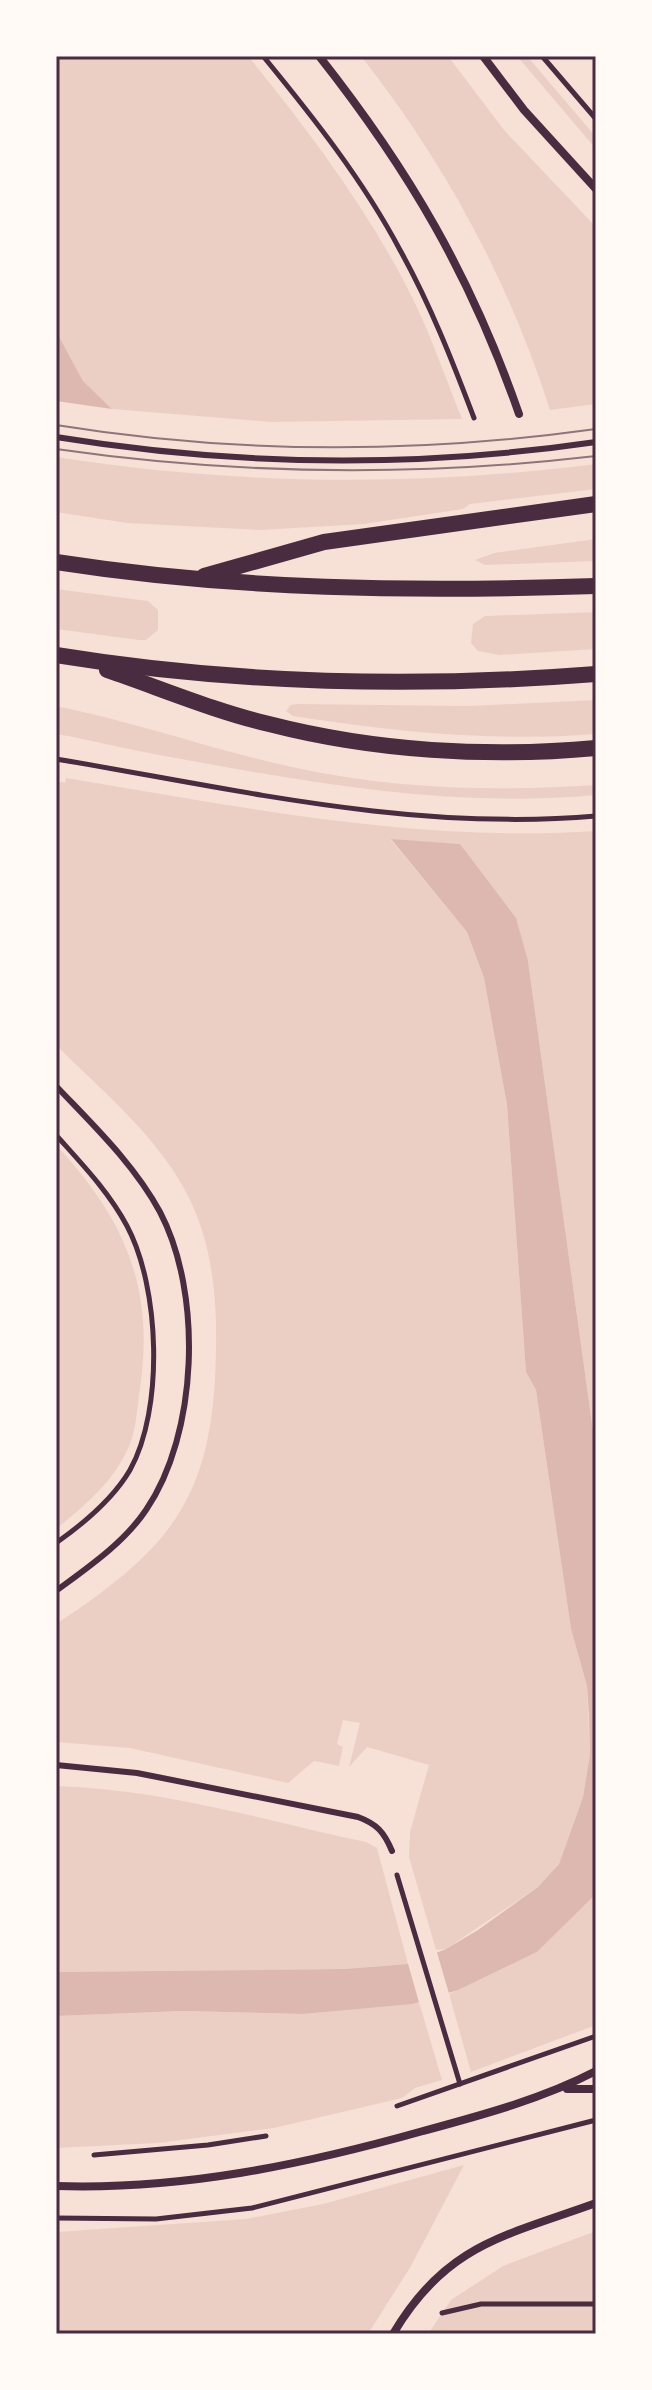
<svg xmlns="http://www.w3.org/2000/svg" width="652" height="2390" viewBox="0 0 652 2390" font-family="Manrope,sans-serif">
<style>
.green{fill:#ebcfc5}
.water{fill:#dcb8b0}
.pier{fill:#f7e1d7}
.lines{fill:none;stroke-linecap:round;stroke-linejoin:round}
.path{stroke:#4a2c40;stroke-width:5}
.service{stroke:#4a2c40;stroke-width:6}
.minor{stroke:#4a2c40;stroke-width:8}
.secondary{stroke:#4a2c40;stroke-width:16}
.tram{stroke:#8f747c;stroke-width:2}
.neatline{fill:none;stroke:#4a2c40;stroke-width:3}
</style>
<rect width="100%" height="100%" fill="#f7e1d7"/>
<g class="green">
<path d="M56,56H248C310,132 370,212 413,299C432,338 446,379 462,419L271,422L112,409L83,381L56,331Z"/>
<path d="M361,56H448L504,130L596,227V404L550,410C509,281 445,163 361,56Z"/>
<polygon points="517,56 527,56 596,137 596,149"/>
<path d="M56,457C235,485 416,487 596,464V489L470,504L463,509L364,524L260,530L127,523L56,512Z"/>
<polygon points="596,539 596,561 485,565 475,560 494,553"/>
<polygon points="56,589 148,601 158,610 158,630 146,640 139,640 56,629"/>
<polygon points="596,612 596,649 499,655 478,651 471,643 473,624 485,616"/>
<path d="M596,700V734C490,742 398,732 293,716L286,711L291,705L297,704L468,706Z"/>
<path d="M56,706C136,722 213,750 292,767C392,789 494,792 596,785V795C446,809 301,781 154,754C120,748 88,739 56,734Z"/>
<path d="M66,778C242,807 417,843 596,831V843H593L596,855V1453L528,961L460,844L391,840L467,932L484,978L507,1105L526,1372L536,1390L571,1629L587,1686L590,1754L583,1797L559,1864L538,1887L446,1949L436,1950L409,1857L410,1832L429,1765L367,1747L349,1767L360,1723L343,1720L337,1744L343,1747L339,1766L314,1761L288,1783L130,1748L56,1742V1624C176,1545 214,1494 216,1348C217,1298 212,1245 190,1200C161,1139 103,1092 56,1045V781L65,783Z"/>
<path d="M56,1145C124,1218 155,1287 140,1388C137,1410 136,1434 126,1453C110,1485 83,1507 56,1529Z"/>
<path d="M56,1786C161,1789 264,1820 366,1842L377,1848L408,1964L344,1969L56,1972Z"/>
<polygon points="596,1894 596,2025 471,2072 449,1994 537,1952"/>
<polygon points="419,2002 442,2080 415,2088 402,2098 274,2128 158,2143 56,2148 56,2016 183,2011 303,2014"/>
<polygon points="464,2165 411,2266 368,2334 56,2334 56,2232 246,2219 323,2204"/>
<polygon points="596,2231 596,2334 428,2334 451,2300 503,2266"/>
</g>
<g class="water">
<polygon points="56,331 83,381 112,409 56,401"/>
<polygon points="391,839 460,844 516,918 528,961 596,1453 596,1894 537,1952 458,1990 412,2004 303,2014 183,2011 56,2016 56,1972 344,1969 408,1964 446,1949 478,1930 538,1887 559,1864 583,1797 590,1754 589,1716 587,1686 571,1629 536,1390 526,1372 507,1105 484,978 467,932"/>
</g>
<polygon class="pier" points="436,1949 450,1997 420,2006 407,1960"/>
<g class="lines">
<g class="path">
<path d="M263,56C313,117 363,180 400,250C430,304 452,360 474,418"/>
<polyline points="542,56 596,119"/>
<path d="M56,759C235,789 413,832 596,816"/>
<path d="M56,1135C82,1164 109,1192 127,1226C160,1288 164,1409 130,1470C113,1499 83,1524 56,1543"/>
<polyline points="397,1875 460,2084"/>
<polyline points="397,2106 596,2036"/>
<polyline points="94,2155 208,2145 266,2136"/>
<polyline points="56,2218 156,2219 252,2208 596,2120"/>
<polyline points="442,2313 481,2304 596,2304"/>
</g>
<g class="service">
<path d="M56,437C234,466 418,468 596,442"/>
<path d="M56,1086C93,1125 134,1164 160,1212C203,1294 198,1434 146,1510C124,1543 87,1568 56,1591"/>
<path d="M56,1765L137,1773L358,1817C377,1824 384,1832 392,1851"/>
</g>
<g class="minor">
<path d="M319,56C409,170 471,276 519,414"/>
<polyline points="483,56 524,110 596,189"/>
<polyline points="567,2089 596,2089"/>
<path d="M56,2186C182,2190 302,2165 423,2131C482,2115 542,2099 596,2071"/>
<path d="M393,2334C446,2244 505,2236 596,2203"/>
</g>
<g class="secondary">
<path d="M56,562C237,590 413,592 596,586"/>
<polyline points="204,576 324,542 596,504"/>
<path d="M56,655C234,684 417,688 596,674"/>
<path d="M107,670C160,688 214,711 269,724C374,751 488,758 596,748"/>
</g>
<g class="tram">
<path d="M56,425C235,454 416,454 596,429"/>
<path d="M56,449C237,475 415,477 596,456"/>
</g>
</g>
<rect width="652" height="2390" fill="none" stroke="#fffaf5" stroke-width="116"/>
<rect x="58" y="58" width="536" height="2274" class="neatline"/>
</svg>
